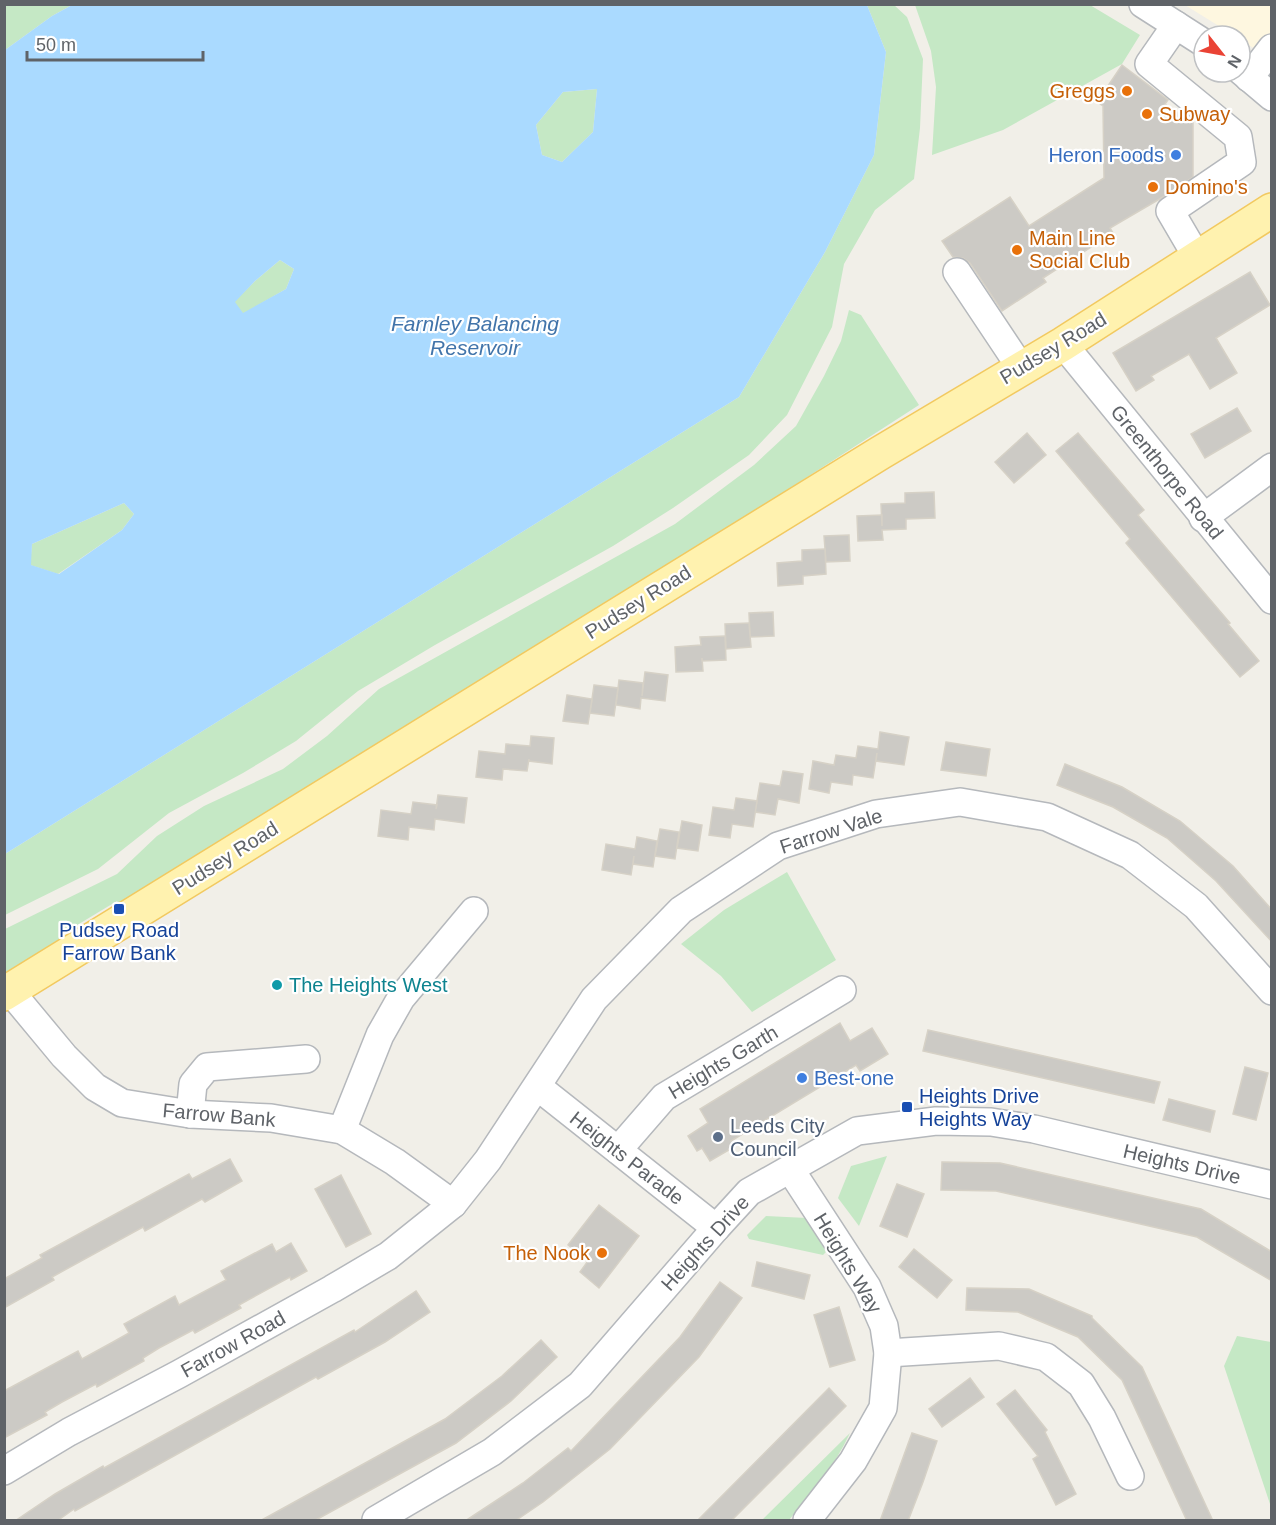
<svg xmlns="http://www.w3.org/2000/svg" width="1276" height="1525" viewBox="0 0 1276 1525" font-family="Helvetica,sans-serif">
<style>
.commercial{fill:#fef7e0}
.green{fill:#c5e8c5}
.water{fill:#aadaff;fill-rule:evenodd}
.building{fill:#cccac5;stroke:#d6d1c6;stroke-width:1.5}
.lines{fill:none;stroke-linecap:round;stroke-linejoin:round}
.minor-casing{stroke:#b5b8bc;stroke-width:30}
.major-casing{stroke:#f2c960;stroke-width:36}
.minor{stroke:#fff;stroke-width:27}
.major{stroke:#fff2af;stroke-width:33}
.food-dot{fill:#e8710a;stroke:#fff;stroke-width:2}
.shop-dot{fill:#3f7fe0;stroke:#fff;stroke-width:2}
.transit-dot{fill:#1a4fb4;stroke:#fff;stroke-width:2}
.culture-dot{fill:#0f9aa8;stroke:#fff;stroke-width:2}
.service-dot{fill:#5c6f8a;stroke:#fff;stroke-width:2}
.labels{text-anchor:middle;dominant-baseline:central;stroke-width:4.5;stroke-linejoin:round;paint-order:stroke}
.food-label{font-size:20px;fill:#c56008;stroke:#fff;text-anchor:start}
.shop-label{font-size:20px;fill:#366cbe;stroke:#fff;text-anchor:end}
.street-label{font-size:20px;fill:#5f6368;stroke:#fff}
.transit-label{font-size:20px;fill:#164399;stroke:#fff}
.culture-label{font-size:20px;fill:#0d838f;stroke:#fff;text-anchor:start}
.service-label{font-size:20px;fill:#4e5e75;stroke:#fff;text-anchor:start}
.water-label{font-size:21px;font-style:italic;fill:#4174aa;stroke:#fff}
</style>
<rect width="100%" height="100%" fill="#f1efe8"/>
<polygon class="commercial" points="1185,5 1271,5 1271,60 1240,39 1240,36 1235,36"/>
<g class="green">
<polygon points="5,5 72,5 52,16 5,50"/>
<polygon points="867,5 894,5 907,17 923,59 920,128 914,179 875,210 844,264 832,327 787,415 749,455 673,508 613,546 435,645 358,691 296,741 243,773 169,813 98,869 5,915 5,854 739,397 825,252 874,155 886,52"/>
<polygon points="915,5 1090,5 1140,35 1122,64 1003,130 932,155 936,87 931,51"/>
<polygon points="597,89 593,132 562,162 542,155 536,125 563,92"/>
<polygon points="280,260 294,269 286,289 243,314 234,302 255,281"/>
<polygon points="849,310 861,315 919,405 680,559 120,905 117,901 64,933 66,938 5,976 5,929 117,874 157,836 204,806 283,769 327,736 379,689 675,524 754,465 796,426 824,376 841,341"/>
<polygon points="124,503 134,514 122,530 58,574 30,565 32,544"/>
<polygon points="787,872 836,960 752,1012 721,976 681,944 724,910"/>
<polygon points="887,1156 859,1226 838,1198 851,1166"/>
<polygon points="766,1216 807,1218 826,1252 823,1255 749,1239 747,1235"/>
<polygon points="1237,1336 1271,1342 1271,1507 1224,1366"/>
<path d="M850,1433C835,1466 811,1493 789,1520H762Z"/>
</g>
<path class="water" d="M72,5H867L886,52L874,155L825,252L739,397L5,854V50L52,16ZM597,89L593,132L562,162L542,155L536,125L563,92ZM280,260L294,269L286,289L243,313L235,302L255,281ZM124,503L134,514L122,530L59,574L31,565L32,544Z"/>
<g class="building">
<polygon points="1122,65 1168,100 1165,104 1193,123 1193,177 1163,197 1110,228 1113,233 1043,278 1046,282 1002,311 970,263 963,258 953,257 942,241 1010,197 1029,226 1104,178 1103,106 1097,102"/>
<polygon points="1250,272 1270,305 1216,338 1237,373 1210,389 1189,354 1151,376 1154,380 1136,391 1113,353"/>
<polygon points="1237,408 1251,431 1205,458 1191,434"/>
<polygon points="1027,433 1046,455 1014,483 995,462"/>
<polygon points="1078,433 1144,510 1138,515 1230,623 1228,624 1259,661 1240,677 1126,543 1130,539 1056,451"/>
<polygon points="934,492 935,518 906,519 906,529 882,530 883,540 858,541 857,516 882,515 882,526 881,504 905,503 905,493"/>
<polygon points="849,535 850,561 826,562 824,536"/>
<polygon points="825,549 826,574 803,576 803,584 778,586 777,563 802,561 802,550"/>
<polygon points="773,612 774,636 750,637 749,613"/>
<polygon points="749,623 751,647 726,649 725,624"/>
<polygon points="725,636 726,660 702,661 702,658 703,671 676,672 675,647 701,645 700,637"/>
<polygon points="645,672 668,675 665,701 641,698 640,709 616,705 619,680 643,683 642,696"/>
<polygon points="594,685 618,688 614,716 590,713"/>
<polygon points="567,695 592,699 588,724 563,721"/>
<polygon points="880,732 909,737 904,765 876,761 877,753 873,778 853,775 852,785 831,782 829,793 809,789 813,761 834,765 836,755 856,758 858,746 878,749"/>
<polygon points="531,736 554,738 552,764 529,761 529,759 527,771 503,769 502,780 476,777 479,751 505,754 506,744 530,746"/>
<polygon points="946,742 990,749 986,776 941,770"/>
<polygon points="1065,764 1122,787 1180,821 1233,866 1272,910 1272,942 1216,881 1167,838 1113,807 1057,785"/>
<polygon points="783,771 803,774 799,803 778,799 775,815 755,812 760,783 780,786"/>
<polygon points="438,795 467,798 464,823 435,819 434,830 409,827 408,840 378,836 381,810 411,814 413,802 437,805 436,809"/>
<polygon points="736,798 757,801 753,827 732,824 730,838 709,835 713,807 734,810"/>
<polygon points="682,821 702,825 698,851 677,848"/>
<polygon points="660,829 679,832 675,859 655,856"/>
<polygon points="637,837 657,841 653,867 633,864 634,856 631,875 602,870 606,844 635,849"/>
<polygon points="840,1023 850,1041 872,1028 888,1054 860,1071 856,1065 731,1141 734,1147 710,1161 702,1148 697,1151 688,1136 708,1123 700,1109"/>
<polygon points="928,1030 1160,1082 1154,1103 923,1051"/>
<polygon points="1245,1067 1268,1073 1256,1120 1233,1114"/>
<polygon points="1169,1099 1215,1111 1210,1132 1163,1120"/>
<polygon points="230,1159 242,1181 205,1202 202,1199 145,1231 143,1227 52,1277 54,1280 4,1308 4,1279 42,1258 40,1255 189,1174 192,1179"/>
<polygon points="942,1162 1000,1163 1201,1209 1272,1252 1272,1281 1197,1237 996,1191 941,1190"/>
<polygon points="341,1175 371,1234 346,1247 315,1189"/>
<polygon points="897,1184 924,1194 907,1237 880,1226"/>
<polygon points="599,1205 639,1236 599,1288 580,1272 588,1261 568,1245"/>
<polygon points="291,1243 307,1271 291,1280 290,1277 239,1305 241,1308 195,1333 193,1330 159,1348 143,1358 144,1361 97,1387 96,1384 62,1402 45,1412 47,1415 4,1438 4,1391 78,1351 82,1359 113,1342 129,1333 124,1324 175,1296 179,1305 226,1280 221,1271 272,1244 276,1252"/>
<polygon points="914,1249 952,1280 937,1298 899,1267"/>
<polygon points="757,1262 810,1275 804,1299 752,1286"/>
<polygon points="720,1282 742,1298 699,1357 610,1449 543,1502 515,1521 465,1521 523,1483 568,1448 571,1451 680,1337"/>
<polygon points="967,1288 1029,1289 1092,1316 1092,1318 1142,1367 1213,1521 1187,1521 1122,1380 1078,1337 1018,1312 966,1310"/>
<polygon points="416,1291 430,1312 385,1342 318,1379 316,1377 75,1511 74,1509 57,1521 15,1521 55,1494 103,1466 104,1468 354,1330 355,1332"/>
<polygon points="839,1307 855,1360 830,1367 814,1315"/>
<polygon points="541,1340 557,1357 511,1401 456,1443 314,1521 260,1521 445,1419 502,1376"/>
<polygon points="970,1378 984,1397 942,1427 929,1409"/>
<polygon points="829,1388 846,1406 731,1521 697,1521"/>
<polygon points="1015,1390 1047,1430 1045,1432 1076,1494 1056,1505 1033,1459 1038,1456 997,1404"/>
<polygon points="912,1433 937,1441 923,1482 908,1521 880,1521"/>
</g>
<g class="lines">
<defs>
<g id="minor">
<polyline points="1143,4 1204,43"/>
<polyline points="1176,25 1149,64 1238,137 1242,162 1170,211 1197,257"/>
<polyline points="1240,70 1272,97"/>
<polyline points="1249,78 1272,48"/>
<polyline points="957,272 1021,368"/>
<polyline points="1063,344 1272,600"/>
<polyline points="1203,518 1272,467"/>
<polyline points="10,991 64,1056 95,1087 122,1103 190,1114 271,1118 342,1130 395,1162 453,1204"/>
<polyline points="538,1087 716,1228"/>
<polyline points="190,1114 193,1084 207,1067 306,1059"/>
<polyline points="342,1130 380,1035 401,998 474,911"/>
<polyline points="618,1150 664,1097 842,990"/>
<polyline points="790,1169 867,1287 884,1326 888,1353 883,1408 853,1461 807,1520"/>
<polyline points="888,1353 999,1346 1046,1357 1081,1384 1102,1418 1130,1476"/>
<polyline points="4,1471 69,1432 179,1374 332,1289 388,1256 453,1204 488,1160 594,999 681,910 778,846 876,814 960,802 1047,817 1130,855 1196,906 1272,991"/>
<polyline points="376,1520 492,1452 580,1385 716,1228 749,1192 857,1131 936,1121 991,1122 1034,1129 1272,1185"/>
</g>
<polyline id="major" points="4,994 880,453 1063,344 1272,210"/>
</defs>
<use href="#minor" class="minor-casing"/>
<use href="#major" class="major-casing"/>
<use href="#minor" class="minor"/>
<use href="#major" class="major"/>
</g>
<g class="food-dot">
<circle cx="1127" cy="91" r="6"/>
<circle cx="1147" cy="114" r="6"/>
<circle cx="1153" cy="187" r="6"/>
<circle cx="1017" cy="250" r="6"/>
<circle cx="602" cy="1253" r="6"/>
</g>
<g class="shop-dot">
<circle cx="1176" cy="155" r="6"/>
<circle cx="802" cy="1078" r="6"/>
</g>
<g class="transit-dot">
<rect x="113" y="903" width="12" height="12" rx="3"/>
<rect x="901" y="1101" width="12" height="12" rx="3"/>
</g>
<circle class="culture-dot" cx="277" cy="985" r="6"/>
<circle class="service-dot" cx="718" cy="1137" r="6"/>
<g class="labels">
<g class="food-label">
<text x="1115" y="91" text-anchor="end">Greggs</text>
<text x="1159" y="114">Subway</text>
<text x="1165" y="187">Domino's</text>
<text x="1029" y="238">Main Line<tspan x="1029" dy="23">Social Club</tspan></text>
<text x="590" y="1253" text-anchor="end">The Nook</text>
</g>
<g class="shop-label">
<text x="1164" y="155">Heron Foods</text>
<text x="814" y="1078" text-anchor="start">Best-one</text>
</g>
<g class="street-label">
<text transform="translate(1053 348) rotate(-31)">Pudsey Road</text>
<text transform="translate(1167 472) rotate(51)">Greenthorpe Road</text>
<text transform="translate(638 602) rotate(-32)">Pudsey Road</text>
<text transform="translate(831 831) rotate(-18)">Farrow Vale</text>
<text transform="translate(225 858) rotate(-32)">Pudsey Road</text>
<text transform="translate(723 1062) rotate(-31)">Heights Garth</text>
<text transform="translate(219 1115) rotate(5)">Farrow Bank</text>
<text transform="translate(627 1158) rotate(38)">Heights Parade</text>
<text transform="translate(1182 1164) rotate(13)">Heights Drive</text>
<text transform="translate(705 1243) rotate(-48)">Heights Drive</text>
<text transform="translate(848 1263) rotate(59)">Heights Way</text>
<text transform="translate(233 1344) rotate(-29)">Farrow Road</text>
</g>
<g class="transit-label">
<text x="119" y="930">Pudsey Road<tspan x="119" dy="23">Farrow Bank</tspan></text>
<text x="919" y="1096" text-anchor="start">Heights Drive<tspan x="919" dy="23">Heights Way</tspan></text>
</g>
<g class="culture-label">
<text x="289" y="985">The Heights West</text>
</g>
<g class="service-label">
<text x="730" y="1126">Leeds City<tspan x="730" dy="23">Council</tspan></text>
</g>
<g class="water-label">
<text x="475" y="323">Farnley Balancing<tspan x="475" dy="24">Reservoir</tspan></text>
</g>
</g>
<rect width="1276" height="1525" fill="none" stroke="#5f6368" stroke-width="12"/>
<g transform="translate(1222 54) rotate(121)"><circle r="28" fill="#ffffff" stroke="#bfc1c3" stroke-width="1.5"/>
<path d="M0-4.5L10 22L0 15L-10 22Z" fill="#ea4335"/>
<text y="-9" font-size="16" font-weight="bold" text-anchor="middle" fill="#5f6368">N</text>
</g>
<path d="M27 51v9h176v-9" fill="none" stroke="#5f6368" stroke-width="3"/>
<text x="36" y="51" font-size="18" fill="#5f6368" stroke="#ffffff" stroke-width="4.5" paint-order="stroke">50 m</text>
</svg>
